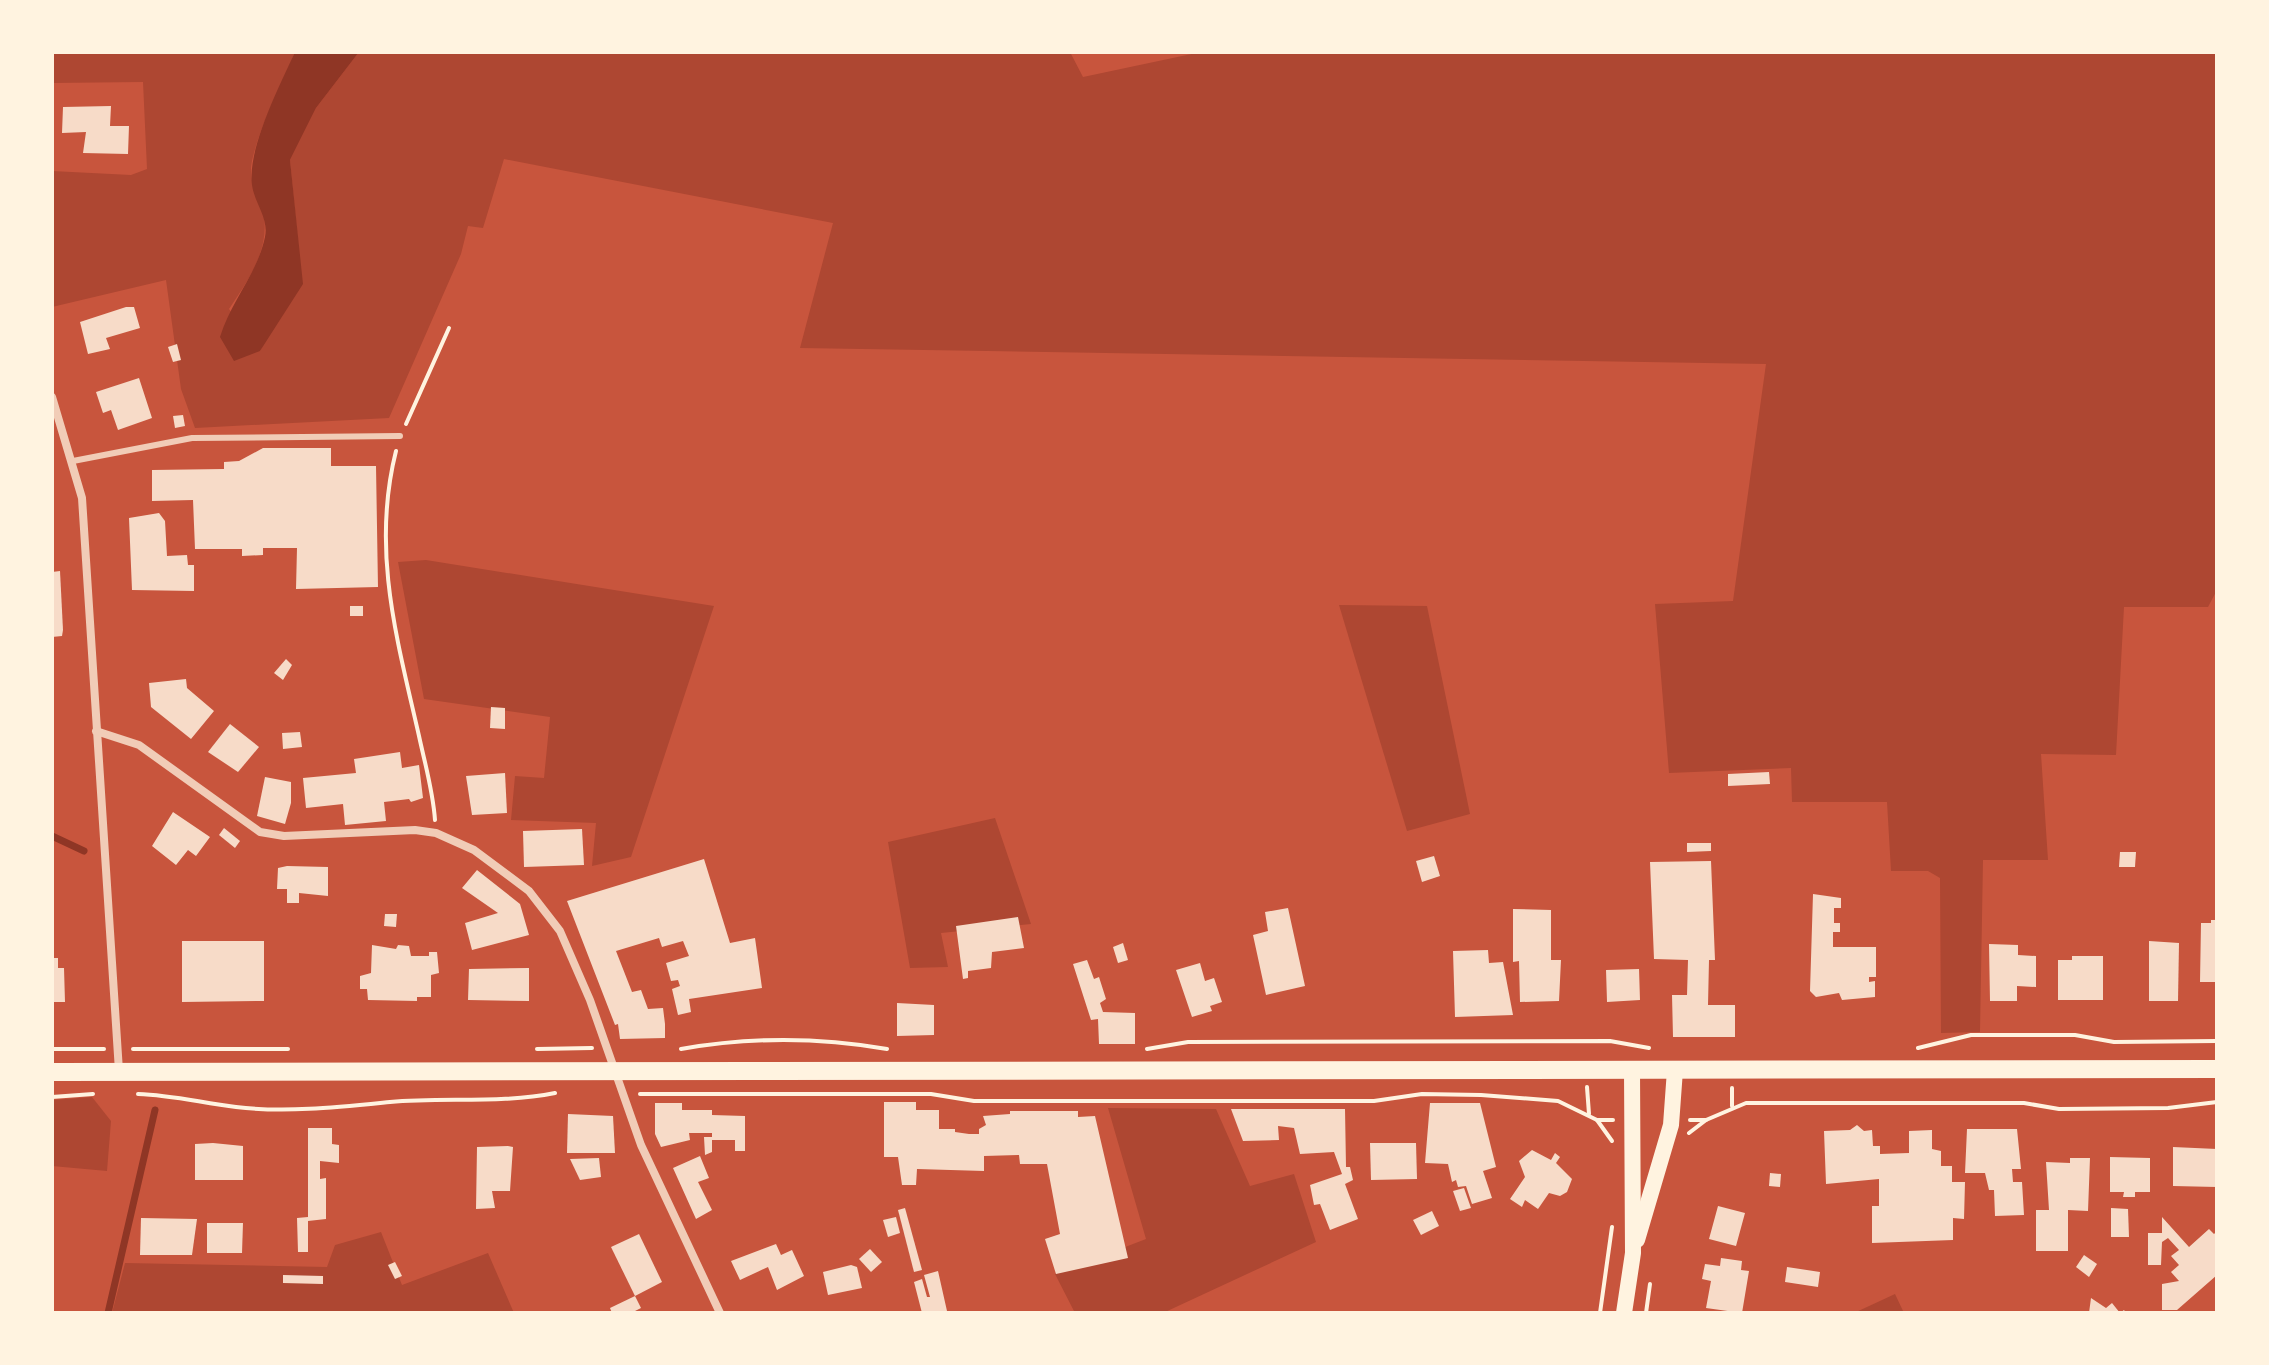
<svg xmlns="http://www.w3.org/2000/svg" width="2269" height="1365" viewBox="0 0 2269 1365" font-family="'Roboto Condensed',sans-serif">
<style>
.green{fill:#ae4732}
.water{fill:#8f3625}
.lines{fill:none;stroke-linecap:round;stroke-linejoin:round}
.stream{stroke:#8f3625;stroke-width:7}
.building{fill:#f7dbc8}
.path{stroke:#fff3e0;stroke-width:4}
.service{stroke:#f1ccb7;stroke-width:6}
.minor{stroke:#f1ccb7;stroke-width:8}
.secondary{stroke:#fff3e0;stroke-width:16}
.primary{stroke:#fff3e0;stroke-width:18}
</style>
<rect width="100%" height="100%" fill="#c8553d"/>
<g class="green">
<path d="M52,52H295C281,87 260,124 252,161C248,180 256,191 262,208C273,245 249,280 229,309L260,351L274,323L299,251L290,160L316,108L359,52H1070L1083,77L1201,52H2217V590L2208,607H2124L2116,755L2041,754L2048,860H1983L1980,1032L1941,1033L1940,878L1928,871H1891L1887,802H1792L1791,768L1669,773L1655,604L1733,601L1766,364L800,348L833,223L504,159L483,228L468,226L461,254L389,418L195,428L181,389L166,280L52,307V171L131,175L147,169L143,82L52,83Z"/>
<polygon points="426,560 714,606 631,857 592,866 596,823 511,820 515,776 544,778 550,717 424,699 398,562"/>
<polygon points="1339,605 1427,606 1470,814 1407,831"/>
<polygon points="995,818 1031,924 941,933 948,967 910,968 888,842"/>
<polygon points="92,1097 111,1121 107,1171 52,1166 52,1100"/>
<polygon points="1108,1108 1216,1109 1250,1186 1294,1174 1316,1242 1163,1313 1075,1313 1055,1274 1146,1239"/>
<polygon points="381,1232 402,1285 488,1253 514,1313 112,1313 125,1263 327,1267 335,1245"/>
<polygon points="1895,1294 1904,1313 1854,1313"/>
</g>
<path class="water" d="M295,52H359L316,108L290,160L303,284L260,351L234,361L220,337C231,301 257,274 265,237C269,218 254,202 252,185C247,149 280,85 295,52Z"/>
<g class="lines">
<g class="stream">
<polyline points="52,836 84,851"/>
<polyline points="108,1313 155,1110"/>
</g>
</g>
<g class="building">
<polygon points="111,106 110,126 129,126 128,154 83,153 86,132 62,133 63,107"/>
<polygon points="126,307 134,307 140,328 106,338 110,349 88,354 80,322"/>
<polygon points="177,344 181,360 173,362 168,347"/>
<polygon points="139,378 152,418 118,430 111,410 103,413 96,392"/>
<polygon points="183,415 185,426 175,428 173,416"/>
<polygon points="263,448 331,448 331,466 376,466 378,587 296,589 297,548 263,548 263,555 242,556 242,549 195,549 193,500 152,501 152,470 224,469 224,462 239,461"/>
<polygon points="159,513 165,521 167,556 187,555 188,565 194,565 194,591 132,590 129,518"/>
<polygon points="60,571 63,630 62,636 52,637 52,572"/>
<rect x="350" y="606" width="13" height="10"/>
<polygon points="286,659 292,665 283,680 274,673"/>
<polygon points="186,679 187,688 214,711 191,739 151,707 149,683"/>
<polygon points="491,707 505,708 505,729 490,728"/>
<polygon points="230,724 259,747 238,772 208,752"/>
<polygon points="300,732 302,747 283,749 282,733"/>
<polygon points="400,752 402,768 419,765 423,798 411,802 409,799 384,802 386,821 345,825 343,804 306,808 303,778 356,773 354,759"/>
<polygon points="1769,772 1770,784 1728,786 1728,774"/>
<polygon points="505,773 507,813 472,815 466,776"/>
<polygon points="265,777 291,782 291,803 285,824 257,816"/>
<polygon points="173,812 210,837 196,856 188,850 176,865 152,846"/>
<polygon points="224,828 240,841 235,848 219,835"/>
<polygon points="582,829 584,865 524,867 523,831"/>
<polygon points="1687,843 1711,843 1711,851 1687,852"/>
<polygon points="2120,852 2136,852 2135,867 2119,867"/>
<polygon points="1434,856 1440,876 1422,882 1416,861"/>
<polygon points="704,859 730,943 755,938 762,988 689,999 691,1012 678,1015 672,989 680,986 678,980 671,981 666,963 689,956 683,941 662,947 659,938 616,951 632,992 641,990 648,1009 663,1008 665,1024 665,1038 620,1039 618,1024 615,1025 567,901"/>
<polygon points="1711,861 1715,960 1709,960 1708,1005 1735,1005 1735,1037 1673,1037 1672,995 1687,995 1688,960 1654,959 1650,862"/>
<polygon points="287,866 328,867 328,896 299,893 299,903 287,903 287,889 277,889 278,868"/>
<polygon points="477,870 520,904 529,935 472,950 465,923 498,913 462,888"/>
<polygon points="1813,894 1841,898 1841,908 1834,908 1834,923 1840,923 1840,932 1833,932 1833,947 1876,947 1876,977 1869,977 1869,982 1875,981 1875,997 1842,1000 1839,993 1816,997 1810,991"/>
<polygon points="1288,908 1305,986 1266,995 1253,935 1268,931 1265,912"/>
<polygon points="1513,909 1551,910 1551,960 1561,960 1559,1001 1520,1002 1519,961 1513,962"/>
<polygon points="385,914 397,914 396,927 384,926"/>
<polygon points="1018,917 1024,948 992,952 991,968 968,971 968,978 963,979 956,926"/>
<polygon points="2211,920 2217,920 2217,982 2200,982 2201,923 2211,923"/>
<polygon points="182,941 264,941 264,1001 182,1002"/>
<polygon points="2149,941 2179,943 2178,1001 2149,1001"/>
<polygon points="1123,943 1128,960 1118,963 1113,947"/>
<polygon points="1989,944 2018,945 2018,955 2036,956 2036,987 2017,986 2017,1001 1990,1001"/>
<polygon points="372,945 396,949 398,945 409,946 411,956 429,956 429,952 437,952 439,973 431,975 431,997 417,997 417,1001 368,1000 367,989 360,989 360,976 371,973"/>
<polygon points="1488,950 1489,963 1503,962 1513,1015 1455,1017 1453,951"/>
<polygon points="2072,956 2103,956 2103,1000 2058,1000 2058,960 2072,960"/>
<polygon points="52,958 58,958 58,968 64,968 65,1002 52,1002"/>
<polygon points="1087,960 1094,979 1099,977 1106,999 1100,1003 1103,1012 1135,1013 1135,1044 1099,1044 1098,1019 1091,1020 1073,964"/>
<polygon points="1200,963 1205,981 1214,978 1222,1002 1210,1006 1212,1011 1192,1017 1176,970"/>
<polygon points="529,968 529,1001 468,1000 469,969"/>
<polygon points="1639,969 1640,1000 1607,1002 1606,970"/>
<polygon points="897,1003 934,1005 934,1035 897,1036"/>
<polygon points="884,1102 916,1102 916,1110 939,1110 939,1129 955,1129 955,1132 969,1134 979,1134 979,1129 986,1125 983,1116 1010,1114 1010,1111 1078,1111 1078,1117 1095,1116 1128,1258 1056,1274 1045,1239 1060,1234 1047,1164 1020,1164 1019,1155 984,1156 984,1171 917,1169 916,1185 902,1185 898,1157 884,1157"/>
<polygon points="655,1103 682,1103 682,1110 712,1110 712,1115 745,1116 745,1151 735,1151 735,1140 712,1140 712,1152 705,1155 704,1137 712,1137 712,1133 689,1133 690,1140 661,1147 655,1134"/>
<polygon points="1430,1103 1480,1103 1496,1167 1483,1171 1492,1198 1472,1204 1466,1186 1458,1187 1456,1180 1452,1182 1448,1164 1425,1163"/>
<polygon points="1231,1109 1345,1109 1346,1167 1350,1167 1353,1180 1345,1184 1358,1219 1330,1230 1320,1204 1314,1205 1310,1185 1342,1174 1334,1152 1300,1154 1294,1128 1278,1126 1279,1140 1243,1141"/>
<polygon points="568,1114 613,1116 615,1153 567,1153"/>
<polygon points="1857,1125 1864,1131 1872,1130 1873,1146 1880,1146 1880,1154 1909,1153 1909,1131 1932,1130 1932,1149 1941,1151 1941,1166 1952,1166 1952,1182 1965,1182 1964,1219 1953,1218 1953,1240 1872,1243 1872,1206 1879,1206 1879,1179 1826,1184 1824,1131 1850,1130"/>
<polygon points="308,1128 332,1128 332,1144 339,1145 339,1163 320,1161 320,1179 326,1178 326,1219 308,1221 308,1252 298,1252 297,1218 308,1217"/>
<polygon points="1967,1129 2017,1129 2021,1169 2012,1169 2013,1182 2022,1182 2024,1215 1995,1216 1994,1190 1989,1190 1985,1173 1965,1173"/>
<polygon points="213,1143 243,1146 243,1180 195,1180 195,1144"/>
<polygon points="1370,1143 1416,1143 1417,1179 1371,1180"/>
<polygon points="508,1146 513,1147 510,1191 492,1191 495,1208 476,1209 477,1147"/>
<polygon points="2173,1147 2217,1149 2217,1187 2173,1186"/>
<polygon points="1532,1150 1551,1160 1555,1153 1560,1157 1556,1163 1572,1179 1567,1192 1560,1196 1549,1193 1538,1209 1525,1200 1522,1207 1510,1199 1525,1177 1519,1161"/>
<polygon points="700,1156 709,1178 698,1182 712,1210 696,1219 673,1168"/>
<polygon points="2110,1157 2150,1158 2150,1192 2135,1192 2135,1197 2123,1197 2124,1192 2110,1192"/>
<polygon points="599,1158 601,1177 580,1180 570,1159"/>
<polygon points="2070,1158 2090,1158 2088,1211 2068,1210 2068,1251 2036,1251 2036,1210 2049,1210 2046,1162 2070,1163"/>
<polygon points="1770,1173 1781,1174 1780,1187 1769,1186"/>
<polygon points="1464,1188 1471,1208 1460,1211 1453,1191"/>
<polygon points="1718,1206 1745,1213 1736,1246 1709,1239"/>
<polygon points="905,1208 922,1270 914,1272 898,1210"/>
<polygon points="2111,1208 2128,1209 2129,1237 2111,1237"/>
<polygon points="1432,1211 1439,1226 1421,1235 1413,1220"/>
<polygon points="896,1217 900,1233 888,1237 883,1220"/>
<polygon points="2162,1217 2189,1247 2209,1229 2214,1234 2217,1231 2217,1275 2177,1310 2162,1310 2162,1284 2179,1281 2171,1272 2179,1265 2171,1256 2179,1250 2168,1238 2162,1242 2161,1265 2148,1265 2148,1233 2162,1233"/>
<polygon points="141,1218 197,1219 192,1255 140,1255"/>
<polygon points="207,1223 243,1223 242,1253 207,1253"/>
<polygon points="639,1234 662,1282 635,1296 611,1247"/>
<polygon points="776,1244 781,1255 792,1250 804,1276 777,1290 768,1267 740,1280 731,1261"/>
<polygon points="870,1249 882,1262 871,1272 859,1259"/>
<polygon points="2084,1255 2097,1264 2089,1277 2076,1267"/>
<polygon points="1721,1258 1742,1261 1741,1270 1749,1271 1742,1313 1706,1308 1711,1281 1702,1279 1705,1264 1720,1266"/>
<polygon points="395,1262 402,1276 395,1279 388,1265"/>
<polygon points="851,1265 857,1267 862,1288 828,1295 823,1272"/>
<polygon points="1787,1267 1820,1272 1818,1287 1785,1282"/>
<polygon points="938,1271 947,1311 922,1313 914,1282 922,1279 927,1297 930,1297 924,1275"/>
<polygon points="283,1275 323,1276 323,1284 283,1283"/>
<polygon points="635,1296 641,1308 631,1313 612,1313 610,1308"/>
<polygon points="2091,1298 2106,1308 2112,1303 2120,1313 2124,1310 2126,1313 2089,1313"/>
</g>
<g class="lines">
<g class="path">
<polyline points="406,424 449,328"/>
<path d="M396,451C371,550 397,639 419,736C425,764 433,791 435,820"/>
<polyline points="1918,1048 1971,1035 2075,1035 2114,1042 2217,1041"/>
<polyline points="52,1049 104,1049"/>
<polyline points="133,1049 288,1049"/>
<polyline points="537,1049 592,1048"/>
<path d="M681,1049C749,1037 818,1037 887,1049"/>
<polyline points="1147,1049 1188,1042 1610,1041 1649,1048"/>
<polyline points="1587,1087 1589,1114"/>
<path d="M138,1094C172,1095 202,1103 236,1107C286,1113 340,1107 390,1102C445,1097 500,1104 555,1093"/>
<polyline points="640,1094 931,1094 974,1101 1374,1101 1422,1094 1481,1095 1558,1101 1597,1120 1613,1120"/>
<polyline points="52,1097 93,1094"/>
<polyline points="1732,1106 1732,1088"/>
<polyline points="1597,1120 1612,1141"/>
<polyline points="1690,1120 1706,1120"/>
<polyline points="1689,1133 1706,1120 1746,1103 2024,1103 2059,1109 2168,1108 2217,1102"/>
<polyline points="1600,1313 1612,1227"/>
<polyline points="1646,1313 1650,1284"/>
</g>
<polyline class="service" points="73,461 192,438 400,436"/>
<g class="minor">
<polyline points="52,397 82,498 119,1071"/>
<polyline points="96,731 139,745 260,832 284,836 415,830 436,833 474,850 529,891 560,931 590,1000 641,1145 720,1313"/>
</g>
<g class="secondary">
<polyline points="1637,1240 1671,1125 1675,1070"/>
<polyline points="1624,1313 1633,1253 1632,1070"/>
</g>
<polyline class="primary" points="52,1072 2217,1069"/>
</g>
<rect width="2269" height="1365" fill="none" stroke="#fff3e0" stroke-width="108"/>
</svg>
